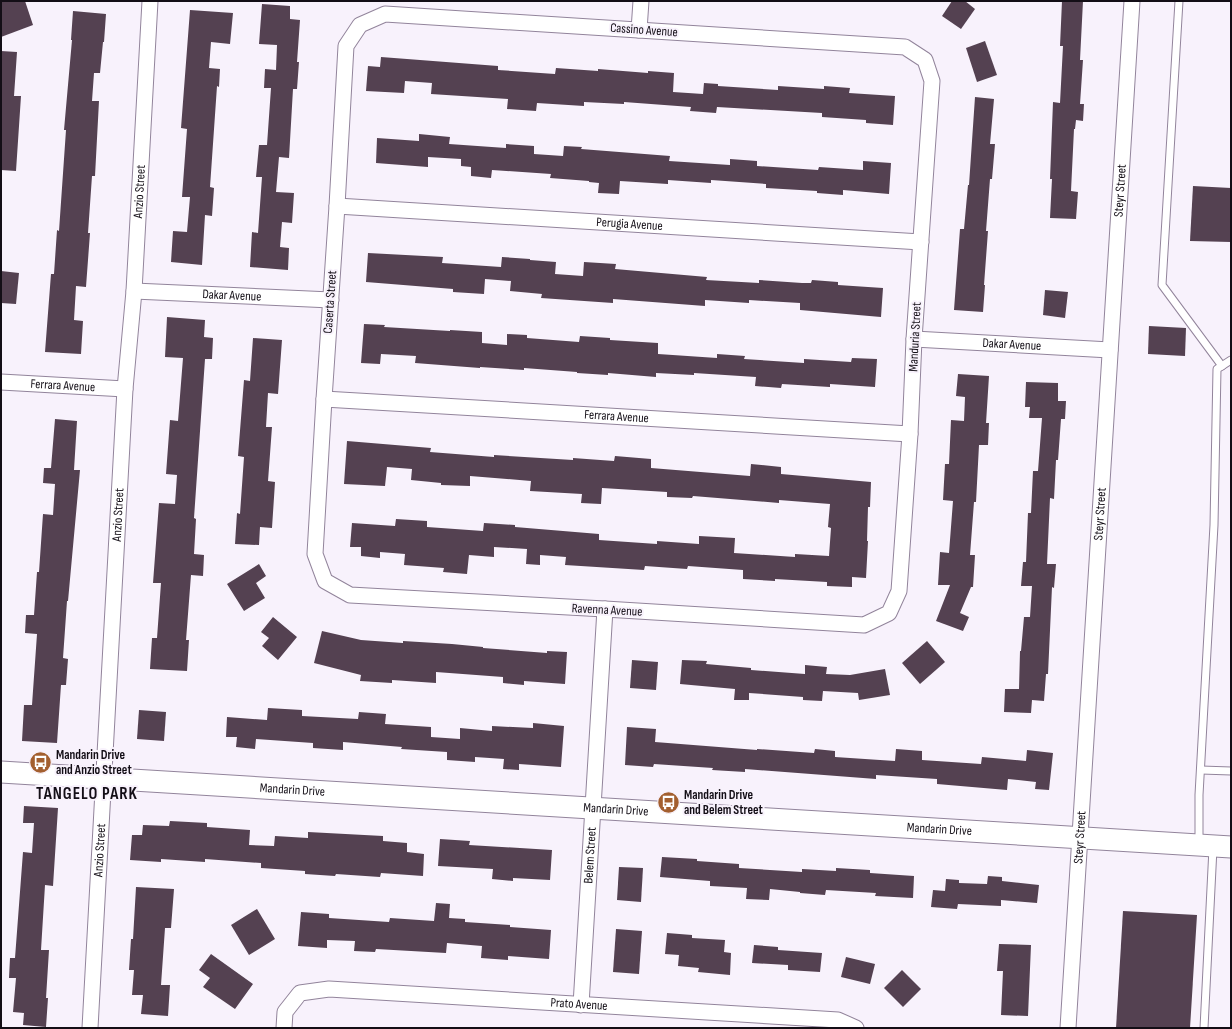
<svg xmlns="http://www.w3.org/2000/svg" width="1232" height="1029" viewBox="0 0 1232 1029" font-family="'Sofia Sans Condensed',sans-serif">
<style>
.building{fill:#544151}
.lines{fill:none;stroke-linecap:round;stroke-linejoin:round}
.lane-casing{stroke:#92849b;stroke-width:9}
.street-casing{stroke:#92849b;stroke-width:17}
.secondary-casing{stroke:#92849b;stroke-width:23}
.lane{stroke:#fff;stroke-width:7}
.street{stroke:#fff;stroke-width:15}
.secondary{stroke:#fff;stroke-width:21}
.labels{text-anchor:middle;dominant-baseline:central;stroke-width:4;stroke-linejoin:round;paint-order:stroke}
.street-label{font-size:13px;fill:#130e16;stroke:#f8f2fc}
.poi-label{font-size:13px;font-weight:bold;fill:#130e16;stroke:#f8f2fc;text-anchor:start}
.district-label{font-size:17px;font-weight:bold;letter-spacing:1px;fill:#130e16;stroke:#f8f2fc}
</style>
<rect width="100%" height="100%" fill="#f8f2fc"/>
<g class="building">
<polygon points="1,1 25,1 33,25 1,37"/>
<polygon points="952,1 965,1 975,9 961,29 942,16"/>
<polygon points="1062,1 1083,1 1080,60 1083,60 1080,104 1084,104 1083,121 1076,120 1075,129 1074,129 1071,191 1078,192 1076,219 1050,218 1052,179 1050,179 1053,102 1060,103 1063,46 1060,46"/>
<polygon points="262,4 290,6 290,19 300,20 297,62 299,62 297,89 293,89 289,158 279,157 276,192 294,193 292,223 282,222 280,247 289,248 288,270 250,267 252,232 258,233 262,177 256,177 259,145 267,145 271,88 264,88 265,69 276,70 277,45 259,44"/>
<polygon points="190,10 233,13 230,44 211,42 209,68 220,69 219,87 217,86 210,187 214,188 212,216 205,215 202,265 171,262 173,231 187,232 190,197 182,197 187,129 181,128"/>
<polygon points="73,11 106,14 104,42 103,42 100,73 94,73 92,101 99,101 95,176 92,176 88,233 90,233 86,287 76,286 74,320 83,321 81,354 45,352 51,274 54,274 57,230 59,231 66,130 64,130 72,40 71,40"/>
<polygon points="985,41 997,75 977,82 966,48"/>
<polygon points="1,51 17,52 14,96 21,96 16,171 1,170"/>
<polygon points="381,57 498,66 498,70 555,74 556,68 598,71 598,69 648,73 648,71 674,73 673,92 703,94 704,83 718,84 718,86 778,90 778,86 824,89 824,86 850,88 849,93 895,96 893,125 866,123 866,120 822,117 822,113 717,107 716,113 690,111 691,107 624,102 624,104 584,102 584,106 537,103 536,111 507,109 508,99 431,94 432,83 405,81 404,93 366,91 368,66 380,67"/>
<polygon points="975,97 994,99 990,144 995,144 992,179 990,179 986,231 988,231 984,285 985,285 983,312 954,310 960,229 964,229 968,185 969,185"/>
<polygon points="419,134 450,137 449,144 506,148 506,144 534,146 534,154 563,156 564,146 582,147 581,149 670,156 669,161 730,165 730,159 757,161 757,166 818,170 819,167 863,170 863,161 891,163 889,194 843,190 843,195 817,193 817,191 766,188 766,184 711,180 711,183 668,180 668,184 620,181 619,194 598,193 599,183 589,182 589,181 550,178 551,174 492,170 491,178 471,176 471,167 461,166 461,159 428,157 428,167 376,163 377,138 419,141"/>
<polygon points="1193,186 1231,188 1231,242 1190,241"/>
<polygon points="368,253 443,257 442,263 501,267 502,257 530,259 530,260 556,262 555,274 583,276 584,262 616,264 615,269 707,277 706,280 759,283 759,280 802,283 811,283 812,280 838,282 838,285 883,288 881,317 800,310 800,303 749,300 749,303 705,300 705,306 613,299 613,303 541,298 542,294 510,291 511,281 485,279 484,294 453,292 453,289 366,282"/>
<polygon points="1,271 19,273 16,304 1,303"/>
<polygon points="1045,290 1068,292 1065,318 1043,315"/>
<polygon points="167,317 205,320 204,337 213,338 212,359 205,359 194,518 196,519 194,554 204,555 203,576 191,575 186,640 189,640 187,671 150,669 152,638 157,638 161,583 153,583 159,503 175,504 177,475 166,474 170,420 178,421 183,358 165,357"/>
<polygon points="364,324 385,325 384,327 450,331 450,330 482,332 482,343 507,345 507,334 527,335 527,338 579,342 580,336 610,338 610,340 658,343 658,354 717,358 717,354 745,356 744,359 804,363 804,359 851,362 852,358 877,359 875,387 830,384 830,387 782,384 781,388 755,386 756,377 694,373 694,375 656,373 656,377 608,373 608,375 577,373 577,372 524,368 524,370 480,367 480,368 415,363 416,356 381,354 380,364 361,363"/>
<polygon points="1149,326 1186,328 1185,356 1148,354"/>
<polygon points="253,338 282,340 278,394 268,393 266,427 272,427 268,481 275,482 272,528 260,527 259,545 235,544 237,513 240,514 244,457 238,456 244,380 250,381"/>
<polygon points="958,374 989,376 986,423 989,423 988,445 979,445 976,502 974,502 970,555 975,555 973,587 971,587 960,613 969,617 963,631 936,621 950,585 938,585 940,552 949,553 953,501 943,500 945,464 949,464 951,420 964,421 965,397 956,396"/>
<polygon points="1026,382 1058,383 1058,401 1066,401 1065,419 1061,419 1058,460 1056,460 1054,499 1050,498 1047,564 1056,564 1054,588 1052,587 1048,674 1046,674 1044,701 1032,700 1031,713 1004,712 1005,689 1019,689 1020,651 1021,651 1024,617 1030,617 1032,586 1021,586 1023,562 1026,562 1028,513 1031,513 1033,471 1038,471 1042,418 1029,418 1030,407 1025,407"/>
<polygon points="55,419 77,421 74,470 80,470 68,601 67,601 63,658 68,659 66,685 61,685 57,743 22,741 24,705 32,705 37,634 25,633 26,615 34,615 37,572 39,572 43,514 53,515 55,484 43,483 44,468 51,468"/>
<polygon points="347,441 431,448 430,452 494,457 494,455 573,460 573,458 614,461 615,456 651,459 651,468 750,476 751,464 781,467 781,474 871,482 870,507 868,507 867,541 868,541 866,578 852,577 852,587 827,586 827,582 775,579 775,581 743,579 743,570 688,566 687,569 645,566 644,570 565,565 566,557 540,555 540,565 526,564 527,549 494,547 494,557 469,555 467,574 443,572 444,568 404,565 405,554 380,552 380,558 361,556 361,547 350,547 352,523 395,526 396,519 427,521 427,527 483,531 484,523 515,525 515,527 599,534 599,540 657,544 657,541 699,544 699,536 735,538 734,553 795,557 795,554 829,556 831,528 828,527 830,504 779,500 779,503 693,496 692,498 667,497 667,492 602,488 601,504 581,503 582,494 530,491 531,481 470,476 470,486 441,485 441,483 411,480 412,469 387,467 385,486 344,484"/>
<polygon points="259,564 266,576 256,583 265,598 244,611 227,584"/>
<polygon points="273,617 297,637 278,660 262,646 269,638 261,632"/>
<polygon points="322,631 361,640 403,643 403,641 452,644 483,647 483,648 547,653 547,651 567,652 565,684 524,681 524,685 503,683 503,677 436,672 436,683 392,680 392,683 360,681 361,675 314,663"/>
<polygon points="927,641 945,662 920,684 902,663"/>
<polygon points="632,660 658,662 656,690 630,688"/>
<polygon points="682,660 707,661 706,664 751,668 751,670 805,674 805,665 827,667 826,674 850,675 885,669 890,695 859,700 858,693 823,691 822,701 803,700 803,697 749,693 749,700 734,700 735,689 680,684"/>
<polygon points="268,708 302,710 302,716 358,719 359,712 386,714 385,724 431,727 431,737 460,739 460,728 492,731 492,726 533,728 533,723 564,726 561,767 519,764 519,770 503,769 504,759 475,757 475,762 447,760 447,752 401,749 402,747 343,742 343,750 313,748 313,743 256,739 255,749 236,747 237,737 226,737 227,717 267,720"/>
<polygon points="139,710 166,712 164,741 137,739"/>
<polygon points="627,727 656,729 655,742 757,750 757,749 814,753 815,749 835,751 835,757 895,761 896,749 922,751 922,760 981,764 982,757 1026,761 1027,750 1053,753 1049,790 1035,789 1036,782 1008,779 1007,790 937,784 937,779 876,775 876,779 745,769 745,772 712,770 713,768 654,764 653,767 625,765"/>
<polygon points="24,806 58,808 53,886 45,885 41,950 49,950 46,998 48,998 46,1027 23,1025 24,1013 13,1012 16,978 9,978 10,958 15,958 23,852 32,853 34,823 23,823"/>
<polygon points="170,821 207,823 207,827 250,830 249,845 274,846 275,836 308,838 308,832 383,836 383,841 407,843 407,852 424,854 423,876 381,873 380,877 336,874 335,876 305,874 305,871 261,868 261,863 205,859 205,862 161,859 161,862 130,860 132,835 142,835 143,825 169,826"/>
<polygon points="440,839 470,841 469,845 552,850 550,880 513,878 513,881 492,879 493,869 438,866"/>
<polygon points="662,857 697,859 697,861 739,864 739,868 802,872 802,869 836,871 836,868 870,870 870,873 914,876 913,898 875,896 876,893 826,890 825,895 800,893 800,892 770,889 769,900 746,899 747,888 710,886 710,881 660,877"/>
<polygon points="619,867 643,868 641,902 617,900"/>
<polygon points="988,876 1002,877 1002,881 1039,885 1037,903 1001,900 1001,906 958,904 957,909 931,907 933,890 945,891 946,879 959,880 959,883 987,884"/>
<polygon points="136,887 174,889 171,928 165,928 161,985 170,985 168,1016 141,1014 143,995 132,995 134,970 129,970 131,939 133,939"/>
<polygon points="436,903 450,904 449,918 465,919 465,922 510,925 510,927 551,930 549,959 508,956 508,960 481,958 482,946 447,943 446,953 376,949 375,952 354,951 355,941 327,940 327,948 298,946 301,912 329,914 329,918 389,922 390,918 434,921"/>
<polygon points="257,909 275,939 249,955 231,925"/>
<polygon points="1123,911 1197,915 1190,1028 1116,1028"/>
<polygon points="616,929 642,931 639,974 613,972"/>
<polygon points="667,933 692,935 692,938 725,940 724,952 731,953 730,975 698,972 699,968 678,966 679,955 665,954"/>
<polygon points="999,944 1031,945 1028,1016 1001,1015 1003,971 997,971"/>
<polygon points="754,945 778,947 778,950 822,953 820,972 788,970 788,965 752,963"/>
<polygon points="211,954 253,984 235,1009 203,987 210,978 199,970"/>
<polygon points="846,957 875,964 870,984 841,977"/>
<polygon points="902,970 921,989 903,1007 884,988"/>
</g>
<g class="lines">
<defs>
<g id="lane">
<polyline points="1179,1 1162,285 1222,366"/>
<polyline points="1201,770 1231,771"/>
<polyline points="1199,843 1199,795 1214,525 1217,369 1231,360"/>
<polyline points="1204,1028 1213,848"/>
</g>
<g id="street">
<polygon points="385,14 905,47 925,60 932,81 914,339 910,434 899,591 889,613 864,625 605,609 350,595 325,581 315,554 324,399 337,206 346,46 360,25"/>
<polyline points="639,30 641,1"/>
<path id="s1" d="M337,206L921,242"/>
<path id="s2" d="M134,291L331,300"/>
<path id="s3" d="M914,339L1110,350"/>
<path id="s4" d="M1,382L125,389"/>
<path id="s5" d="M324,399L910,434"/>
<path id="s6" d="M581,1005L605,609"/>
<path id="s7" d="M90,1028L125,389L134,291L150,1"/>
<path id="s8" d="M284,1028L285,1012L300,993L329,989L838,1020L856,1028"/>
<path id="s9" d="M1068,1028L1132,1"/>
</g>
<g id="secondary">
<path id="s10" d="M1,772L1231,847"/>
</g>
</defs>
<use href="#lane" class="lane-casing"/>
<use href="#street" class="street-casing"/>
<use href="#secondary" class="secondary-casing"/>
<use href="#lane" class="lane"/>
<use href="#street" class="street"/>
<use href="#secondary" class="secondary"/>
</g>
<defs>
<symbol id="bus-disc" viewBox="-11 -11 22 22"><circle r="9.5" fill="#a35f2f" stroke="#f8f2fc"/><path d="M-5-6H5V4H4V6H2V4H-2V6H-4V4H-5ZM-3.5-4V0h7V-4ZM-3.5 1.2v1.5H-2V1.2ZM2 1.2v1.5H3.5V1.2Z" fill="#fff"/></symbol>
</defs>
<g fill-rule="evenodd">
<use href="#bus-disc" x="28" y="750" width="25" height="25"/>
<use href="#bus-disc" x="656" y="790" width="25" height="25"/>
</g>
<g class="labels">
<g class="street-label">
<text transform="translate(644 30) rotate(4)">Cassino Avenue</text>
<text stroke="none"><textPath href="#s7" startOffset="838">Anzio Street</textPath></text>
<text stroke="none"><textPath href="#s9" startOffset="839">Steyr Street</textPath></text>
<text stroke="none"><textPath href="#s1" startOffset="293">Perugia Avenue</textPath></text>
<text stroke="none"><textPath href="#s2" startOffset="98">Dakar Avenue</textPath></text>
<text transform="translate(330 302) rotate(-86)">Caserta Street</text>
<text transform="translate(915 337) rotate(-87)">Manduria Street</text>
<text stroke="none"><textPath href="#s3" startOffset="98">Dakar Avenue</textPath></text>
<text stroke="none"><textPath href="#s4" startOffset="62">Ferrara Avenue</textPath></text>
<text stroke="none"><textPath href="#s5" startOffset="293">Ferrara Avenue</textPath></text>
<text stroke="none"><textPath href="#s7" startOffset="514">Anzio Street</textPath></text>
<text stroke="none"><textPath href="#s9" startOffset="515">Steyr Street</textPath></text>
<text transform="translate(607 610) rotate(3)">Ravenna Avenue</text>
<text stroke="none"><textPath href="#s10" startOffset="292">Mandarin Drive</textPath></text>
<text stroke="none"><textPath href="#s10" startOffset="616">Mandarin Drive</textPath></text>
<text stroke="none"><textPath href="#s10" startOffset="940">Mandarin Drive</textPath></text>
<text stroke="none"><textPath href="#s9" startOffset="191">Steyr Street</textPath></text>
<text stroke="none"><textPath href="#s7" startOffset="178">Anzio Street</textPath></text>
<text stroke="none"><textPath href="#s6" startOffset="150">Belem Street</textPath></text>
<text stroke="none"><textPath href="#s8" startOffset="320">Prato Avenue</textPath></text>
</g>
<g class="poi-label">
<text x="56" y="755">Mandarin Drive<tspan x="56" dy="15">and Anzio Street</tspan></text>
<text x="684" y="795">Mandarin Drive<tspan x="684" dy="15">and Belem Street</tspan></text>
</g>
<g class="district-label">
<text x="87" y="794">TANGELO PARK</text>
</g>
</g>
<rect width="1232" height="1029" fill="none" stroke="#130e16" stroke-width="4"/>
</svg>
